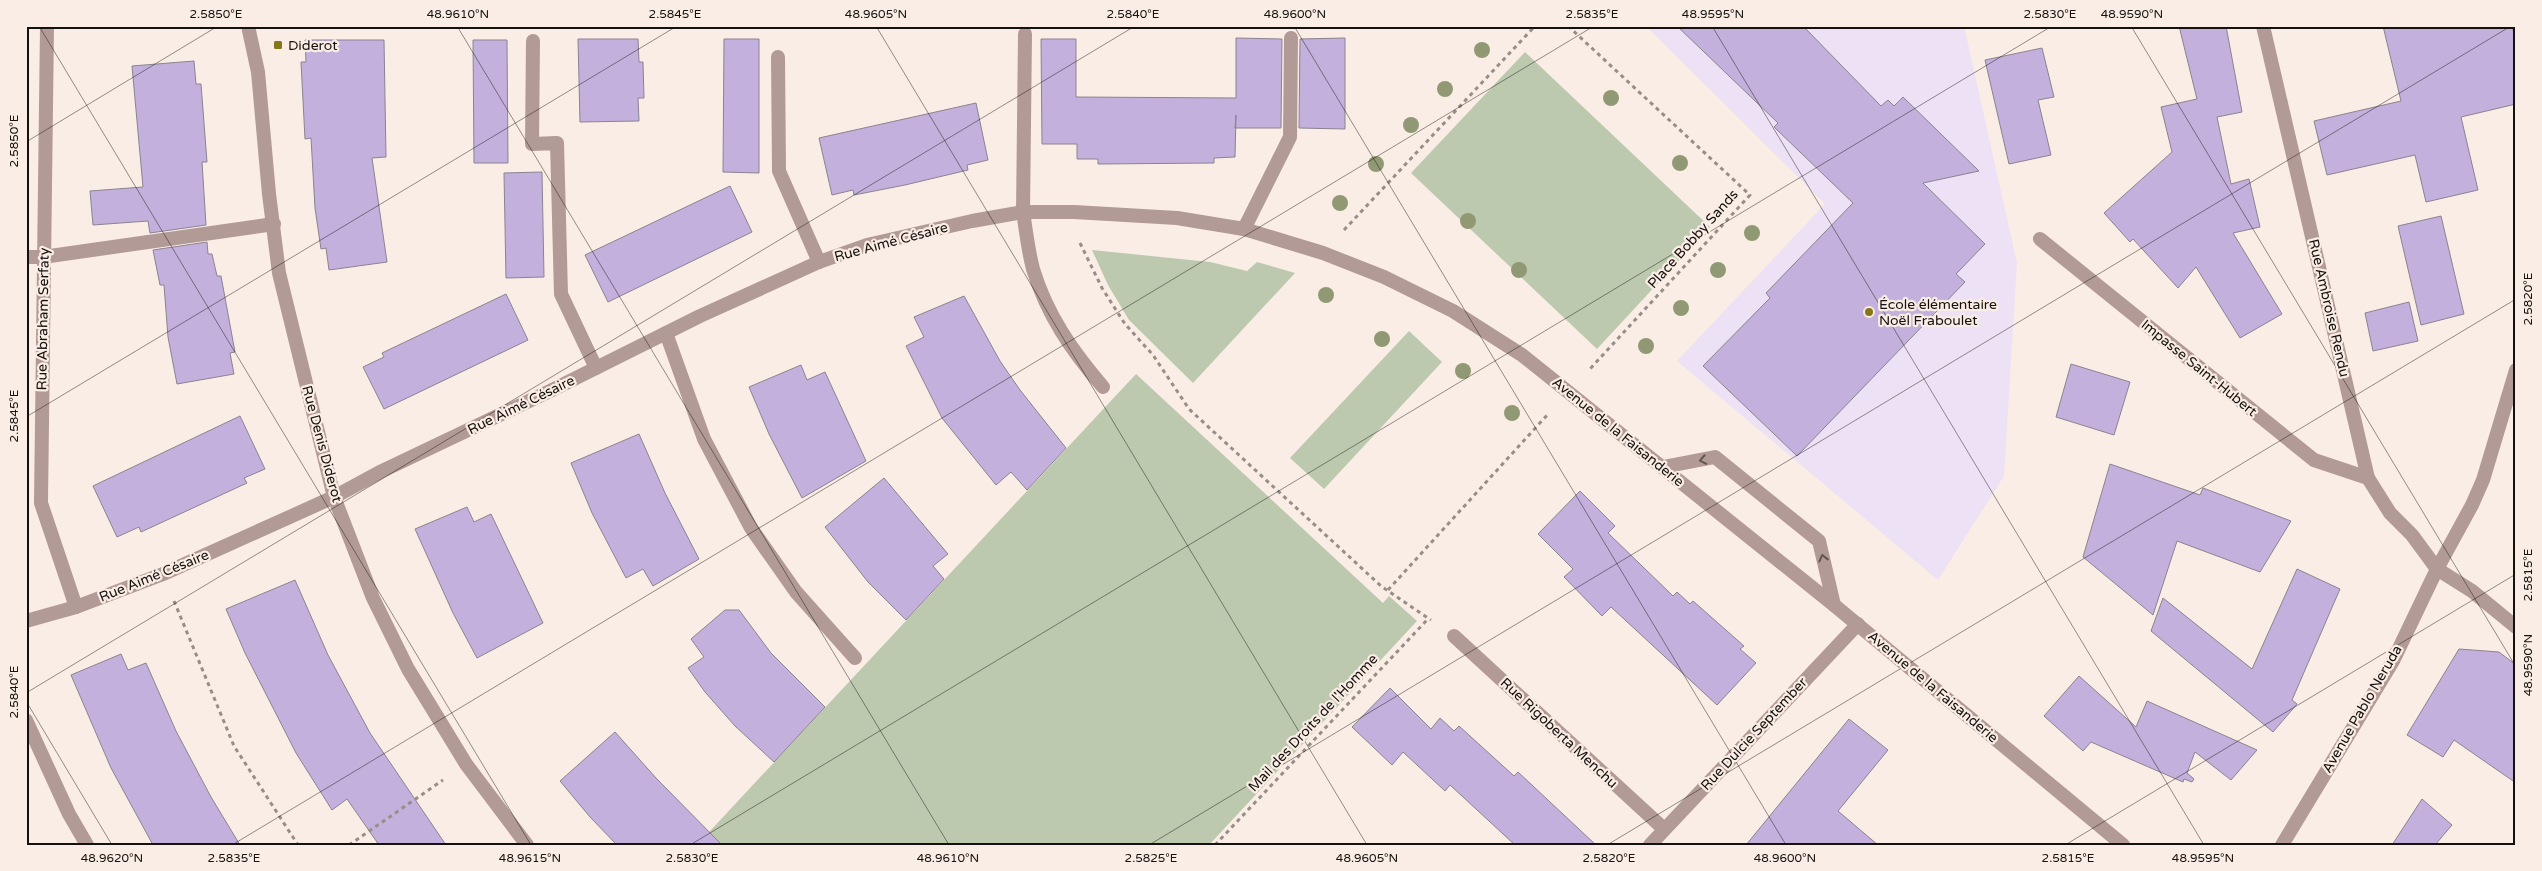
<svg xmlns="http://www.w3.org/2000/svg" width="2542" height="871" viewBox="0 0 2542 871" font-family="'Varela Round',sans-serif">
<style>
.education{fill:#ede1f5}
.green{fill:#bcc9af}
.building{fill:#c4b0dc;stroke:#898490}
.lines{fill:none;stroke-linecap:round;stroke-linejoin:round}
.path{stroke:#978e89;stroke-width:3;stroke-dasharray:4 4;stroke-linecap:butt}
.service{stroke:#b29a96;stroke-width:14}
.minor{stroke:#b29a96;stroke-width:14}
.tertiary{stroke:#b29a96;stroke-width:14}
.tree{fill:#909973}
.oneway{stroke:#645652}
.ticks{fill:none;stroke:#15110e;stroke-width:1;stroke-opacity:0.45}
.poi-dot{fill:#857619;stroke:#faede5;stroke-width:2}
.labels{text-anchor:middle;dominant-baseline:central;stroke-width:4.5;stroke-linejoin:round;paint-order:stroke}
.poi-label{font-size:14px;fill:#15110e;stroke:#faede5;text-anchor:start}
.street-label{font-size:14px;fill:#15110e;stroke:#faede5}
.neatline{fill:none;stroke:#15110e;stroke-width:2}
.ticks-label{font-size:12px;text-anchor:middle;fill:#15110e}
</style>
<rect width="100%" height="100%" fill="#faede5"/>
<polygon class="education" points="1646,26 1964,26 2017,263 2004,476 1938,580 1677,361 1825,204"/>
<g class="green">
<polygon points="1525,52 1710,227 1597,349 1411,173"/>
<polygon points="1092,250 1210,262 1247,271 1257,262 1295,273 1193,383 1129,320 1108,285"/>
<polygon points="1409,331 1442,362 1324,489 1290,458"/>
<polygon points="1136,374 1383,603 1389,596 1417,621 1209,845 697,845"/>
</g>
<g class="building">
<polygon points="1677,26 1803,26 1881,106 1888,100 1894,106 1903,97 1979,171 1923,183 1985,244 1956,274 1965,282 1797,456 1703,366 1770,298 1766,293 1853,203 1774,127 1778,123"/>
<polygon points="2179,26 2226,26 2242,112 2217,117 2231,184 2249,179 2260,227 2233,233 2282,314 2240,338 2196,267 2178,288 2133,239 2130,242 2104,213 2172,152 2161,107 2197,99"/>
<polygon points="2383,26 2512,26 2516,41 2516,104 2461,117 2478,190 2426,202 2415,155 2327,175 2314,121 2401,101"/>
<polygon points="1236,38 1282,39 1281,128 1235,128 1236,115 1235,157 1214,158 1214,163 1098,164 1098,159 1077,159 1077,144 1042,144 1041,39 1076,39 1076,97 1236,98"/>
<polygon points="1345,38 1345,129 1299,128 1300,39"/>
<polygon points="578,39 638,39 639,62 643,62 644,98 638,98 639,121 580,122"/>
<polygon points="724,39 759,39 759,173 723,172"/>
<polygon points="305,40 384,40 386,157 372,158 387,262 329,270 326,248 321,249 315,208 311,138 305,139 301,62 306,62"/>
<polygon points="473,40 507,40 508,163 474,163"/>
<polygon points="2042,48 2054,97 2038,100 2051,155 2009,164 1985,60"/>
<polygon points="194,61 196,84 201,84 207,162 202,162 206,225 150,233 148,221 93,225 90,191 143,187 132,66"/>
<polygon points="976,103 988,160 967,165 968,170 905,185 854,195 853,190 832,195 819,138"/>
<polygon points="542,172 544,277 506,278 504,173"/>
<polygon points="730,186 752,232 608,302 585,255"/>
<polygon points="2441,216 2464,314 2421,325 2398,226"/>
<polygon points="207,242 208,254 212,254 217,276 221,276 235,352 230,353 234,374 177,384 168,337 164,285 160,285 153,250"/>
<polygon points="506,294 528,340 384,409 363,367 384,357 382,353"/>
<polygon points="964,296 1000,361 1020,390 1066,448 1027,490 1011,472 996,485 942,418 906,346 924,337 914,317"/>
<polygon points="2409,302 2418,341 2373,351 2365,313"/>
<polygon points="2071,364 2130,382 2114,435 2056,417"/>
<polygon points="801,365 807,380 825,372 866,461 802,498 769,434 749,387"/>
<polygon points="240,416 265,469 244,478 247,483 141,532 139,527 117,537 93,486"/>
<polygon points="639,434 665,493 699,559 653,586 643,569 626,578 592,513 571,463"/>
<polygon points="2110,464 2200,495 2203,488 2291,521 2260,572 2177,541 2153,615 2083,557"/>
<polygon points="884,478 948,554 933,566 944,579 906,620 868,582 825,527"/>
<polygon points="1580,491 1615,526 1608,533 1673,596 1677,592 1690,604 1693,601 1744,646 1740,649 1756,663 1717,705 1611,607 1602,616 1564,577 1573,569 1538,534"/>
<polygon points="467,507 474,522 491,514 543,623 477,658 453,613 415,529"/>
<polygon points="2297,569 2340,589 2292,700 2297,704 2273,732 2151,631 2163,598 2252,669"/>
<polygon points="295,580 328,655 370,733 446,845 379,845 347,799 332,810 296,753 245,653 226,609"/>
<polygon points="725,610 739,610 771,653 825,707 774,762 735,726 705,692 688,668 704,657 691,639"/>
<polygon points="2459,649 2499,652 2516,665 2516,783 2454,740 2443,757 2407,735"/>
<polygon points="121,654 128,670 146,663 176,731 211,797 240,845 153,845 111,768 71,675"/>
<polygon points="2079,676 2136,727 2147,701 2257,750 2231,780 2195,752 2187,773 2194,779 2192,782 2184,779 2183,782 2091,742 2083,751 2044,716"/>
<polygon points="1390,688 1431,729 1440,718 1454,731 1459,726 1514,776 1518,772 1596,845 1515,845 1450,785 1445,791 1403,752 1392,765 1352,727"/>
<polygon points="1849,719 1888,750 1838,811 1878,845 1746,845"/>
<polygon points="615,732 656,778 722,845 617,845 590,817 560,781"/>
<polygon points="2422,799 2452,825 2435,845 2392,845"/>
</g>
<g class="lines">
<g class="path">
<polyline points="1568,26 1750,195 1589,370"/>
<polyline points="1344,230 1535,26"/>
<polyline points="1080,243 1102,288 1125,324 1153,355 1189,409 1381,586 1431,620"/>
<polyline points="1388,590 1549,413"/>
<polyline points="174,601 234,746 298,845"/>
<polyline points="349,845 443,780"/>
<polyline points="1215,845 1427,620"/>
</g>
<g class="service">
<polyline points="47,26 41,503 76,607"/>
<polyline points="533,41 532,144 557,143 561,294 596,368"/>
<polyline points="778,57 779,171 819,262"/>
<polyline points="1023,212 1025,34"/>
<polyline points="1244,229 1290,137 1291,38"/>
<polyline points="26,257 43,257 274,224"/>
<polyline points="1663,467 1715,457 1819,541 1834,605"/>
</g>
<g class="minor">
<polyline points="248,26 258,72 269,194 279,273 334,497 373,598 408,669 466,764 527,845"/>
<polyline points="2263,26 2368,478 2390,513 2412,535 2437,569 2472,591 2516,627"/>
<path d="M1023,212C1026,230 1028,250 1033,269C1047,315 1072,351 1103,387"/>
<polyline points="2040,239 2314,460 2368,478"/>
<polyline points="666,333 704,439 751,528 796,592 855,658"/>
<polyline points="26,621 76,607 163,574 334,497 382,471 550,391 700,316 819,262 867,245 972,221 1023,212 1074,212 1177,218 1244,229 1323,253 1384,277 1453,311 1522,355 1834,605 2123,845"/>
<polyline points="1454,636 1664,829"/>
<polyline points="26,720 69,814 87,845"/>
<polyline points="1650,845 1858,624"/>
</g>
<polyline class="tertiary" points="2282,845 2393,661 2437,569 2472,505 2483,480 2516,370"/>
</g>
<g class="tree">
<circle cx="1482" cy="50" r="8"/>
<circle cx="1445" cy="89" r="8"/>
<circle cx="1611" cy="98" r="8"/>
<circle cx="1411" cy="125" r="8"/>
<circle cx="1680" cy="163" r="8"/>
<circle cx="1376" cy="164" r="8"/>
<circle cx="1340" cy="203" r="8"/>
<circle cx="1468" cy="221" r="8"/>
<circle cx="1752" cy="233" r="8"/>
<circle cx="1519" cy="270" r="8"/>
<circle cx="1718" cy="270" r="8"/>
<circle cx="1326" cy="295" r="8"/>
<circle cx="1681" cy="308" r="8"/>
<circle cx="1382" cy="339" r="8"/>
<circle cx="1646" cy="346" r="8"/>
<circle cx="1463" cy="371" r="8"/>
<circle cx="1512" cy="413" r="8"/>
</g>
<defs><path id="oneway-chevron" d="M-2-3.5L2.5 0L-2 3.5" fill="none" stroke-width="1.6" stroke-linecap="round" stroke-linejoin="round" transform="scale(1.25)"/></defs>
<g class="oneway">
<use href="#oneway-chevron" transform="translate(1703 460) rotate(169)"/>
<use href="#oneway-chevron" transform="translate(1823 558) rotate(-104)"/>
</g>
<path class="ticks" d="M39,26L531,845M457,26L949,845M876,26L1367,845M1294,26L1786,845M1712,26L2204,845M2131,26L2516,667M26,142L218,26M26,417L677,26M26,693L1135,26M26,701L112,845M232,845L1594,26M690,845L2052,26M1149,845L2511,26M1607,845L2516,299M2065,845L2516,574"/>
<g class="poi-dot">
<rect x="273" y="40" width="10" height="10" rx="2.5"/>
<circle cx="1869" cy="312" r="5"/>
</g>
<g class="labels">
<g class="poi-label">
<text x="288" y="45">Diderot</text>
<text x="1879" y="304">École élémentaire<tspan x="1879" dy="16">Noël Fraboulet</tspan></text>
</g>
<g class="street-label">
<text transform="translate(1693 239) rotate(-48)">Place Bobby Sands</text>
<text transform="translate(891 242) rotate(-15)">Rue Aimé Césaire</text>
<text transform="translate(2329 308) rotate(77)">Rue Ambroise Rendu</text>
<text transform="translate(43 319) rotate(-89)">Rue Abraham Serfaty</text>
<text transform="translate(2199 368) rotate(39)">Impasse Saint-Hubert</text>
<text transform="translate(521 405) rotate(-26)">Rue Aimé Césaire</text>
<text transform="translate(1618 432) rotate(39)">Avenue de la Faisanderie</text>
<text transform="translate(322 444) rotate(75)">Rue Denis Diderot</text>
<text transform="translate(154 576) rotate(-22)">Rue Aimé Césaire</text>
<text transform="translate(1933 687) rotate(40)">Avenue de la Faisanderie</text>
<text transform="translate(2362 709) rotate(-60)">Avenue Pablo Neruda</text>
<text transform="translate(1313 723) rotate(-47)">Mail des Droits de l'Homme</text>
<text transform="translate(1559 733) rotate(43)">Rue Rigoberta Menchu</text>
<text transform="translate(1754 734) rotate(-47)">Rue Dulcie September</text>
</g>
</g>
<rect width="2542" height="871" fill="none" stroke="#faede5" stroke-width="55"/>
<rect x="28" y="28" width="2486" height="816" class="neatline"/>
<g class="ticks-label">
<text x="216" y="18">2.5850°E</text>
<text x="458" y="18">48.9610°N</text>
<text x="675" y="18">2.5845°E</text>
<text x="876" y="18">48.9605°N</text>
<text x="1133" y="18">2.5840°E</text>
<text x="1295" y="18">48.9600°N</text>
<text x="1592" y="18">2.5835°E</text>
<text x="1713" y="18">48.9595°N</text>
<text x="2050" y="18">2.5830°E</text>
<text x="2132" y="18">48.9590°N</text>
<text transform="translate(14 141) rotate(-90)" y="4">2.5850°E</text>
<text transform="translate(2528 299) rotate(-90)" y="4">2.5820°E</text>
<text transform="translate(14 416) rotate(-90)" y="4">2.5845°E</text>
<text transform="translate(2528 575) rotate(-90)" y="4">2.5815°E</text>
<text transform="translate(2528 665) rotate(-90)" y="4">48.9590°N</text>
<text transform="translate(14 692) rotate(-90)" y="4">2.5840°E</text>
<text x="112" y="862">48.9620°N</text>
<text x="234" y="862">2.5835°E</text>
<text x="530" y="862">48.9615°N</text>
<text x="692" y="862">2.5830°E</text>
<text x="948" y="862">48.9610°N</text>
<text x="1151" y="862">2.5825°E</text>
<text x="1367" y="862">48.9605°N</text>
<text x="1609" y="862">2.5820°E</text>
<text x="1785" y="862">48.9600°N</text>
<text x="2068" y="862">2.5815°E</text>
<text x="2203" y="862">48.9595°N</text>
</g>
</svg>
